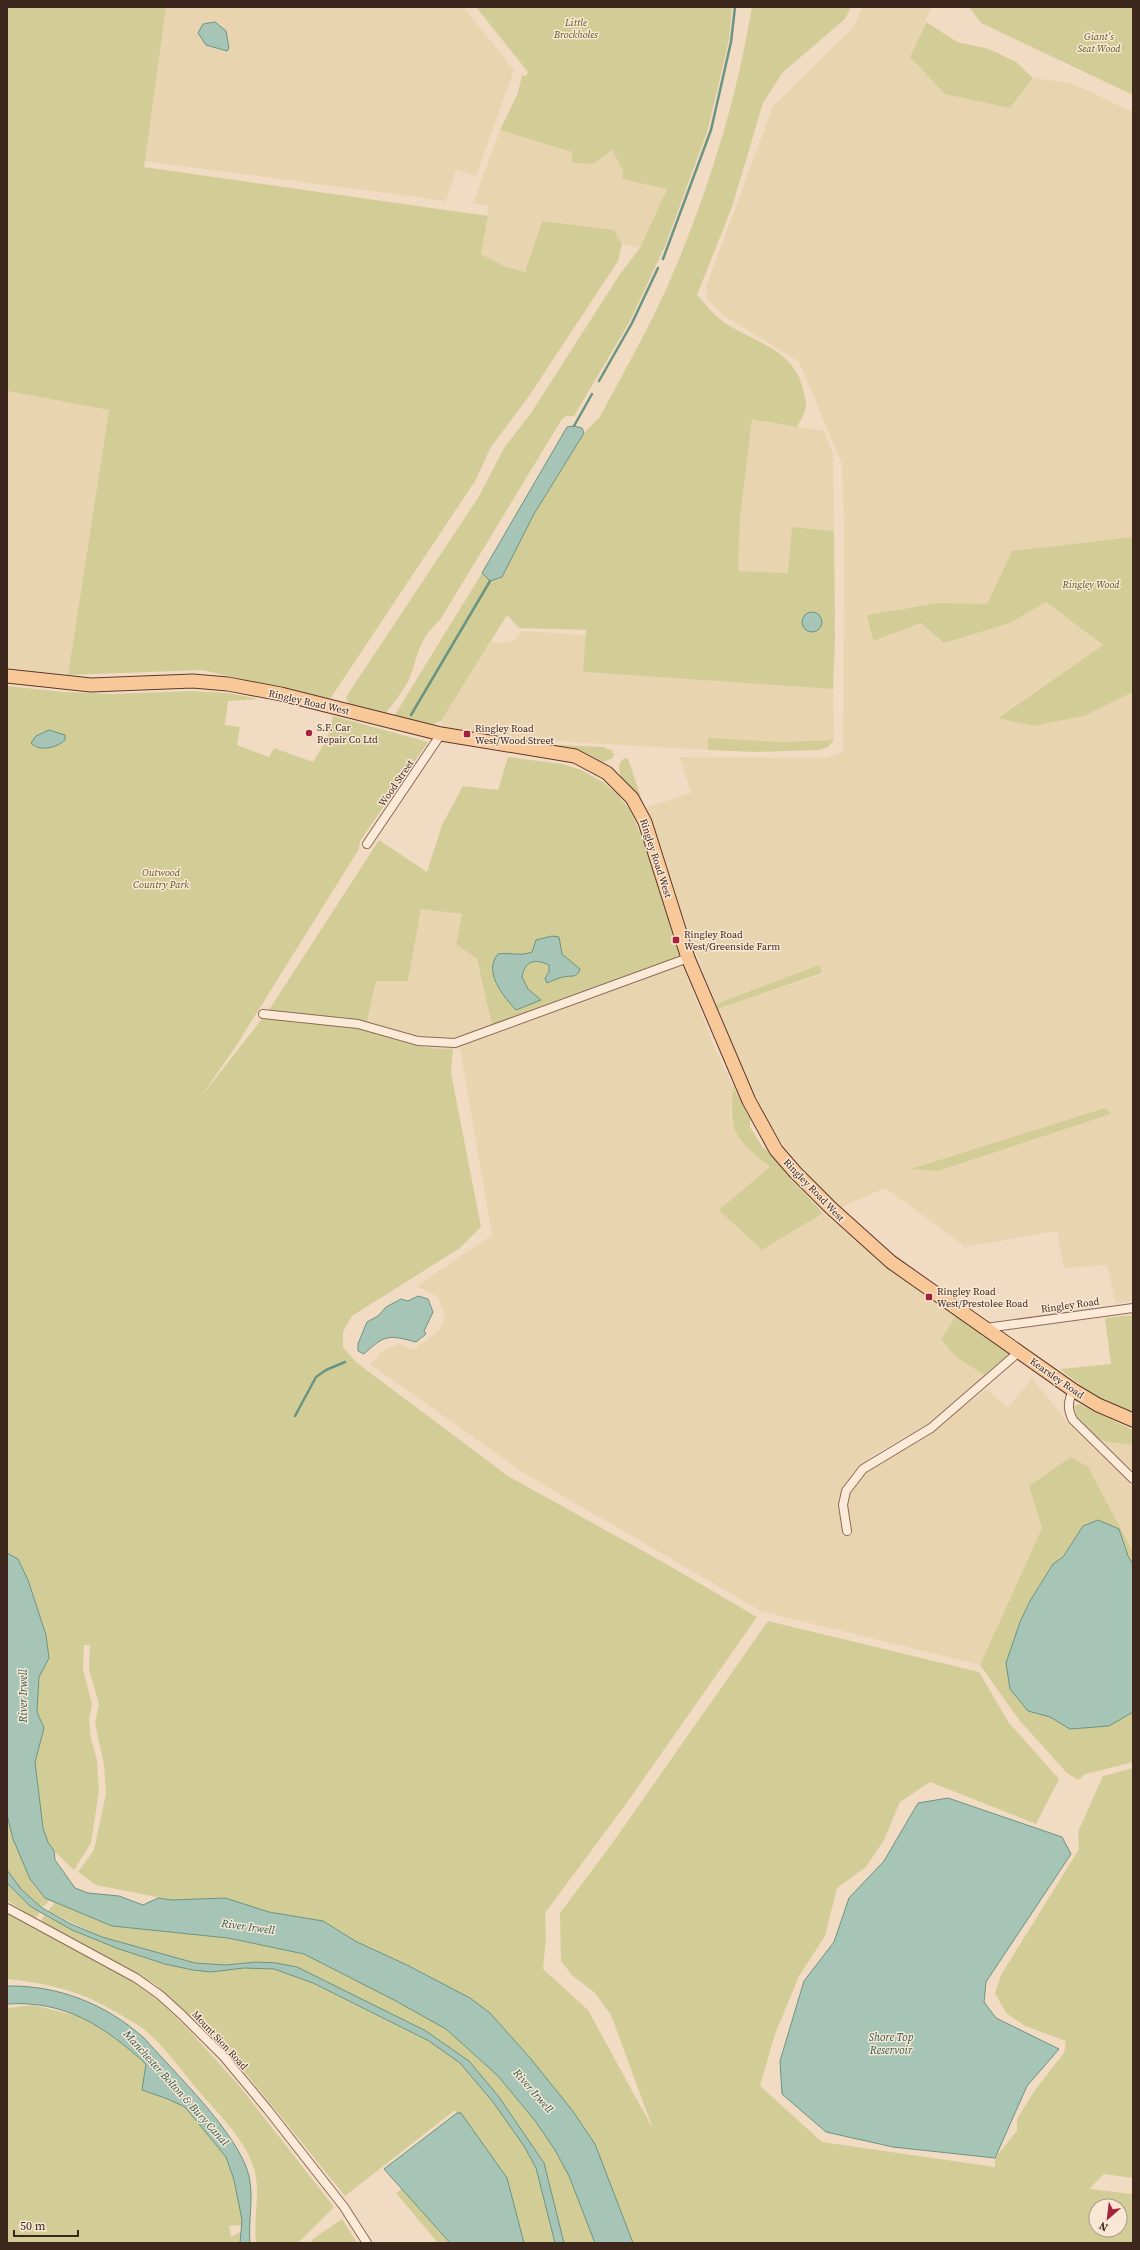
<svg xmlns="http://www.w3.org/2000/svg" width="1140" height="2250" viewBox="0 0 1140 2250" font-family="'Source Serif 4',serif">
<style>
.farmland{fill:#e9d4b0;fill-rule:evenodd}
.green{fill:#d2cd96;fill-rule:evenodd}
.water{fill:#a6c5b6;stroke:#6b9482}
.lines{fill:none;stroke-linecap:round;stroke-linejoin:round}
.stream{stroke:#6b9482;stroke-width:2.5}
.street-casing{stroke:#8f6a58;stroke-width:10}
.primary-casing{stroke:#5c392c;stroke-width:15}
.street{stroke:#fcead8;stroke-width:8}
.primary{stroke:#f8c898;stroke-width:13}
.poi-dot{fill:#a3223c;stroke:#f9e7d4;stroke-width:1.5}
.labels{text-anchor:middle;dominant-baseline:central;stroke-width:3;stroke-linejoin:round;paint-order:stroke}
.park-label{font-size:10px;font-style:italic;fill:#585b22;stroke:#f9e7d4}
.street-label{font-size:10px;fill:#3d271d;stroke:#f9e7d4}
.poi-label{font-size:10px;fill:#3d271d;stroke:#f9e7d4;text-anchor:start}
.water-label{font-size:11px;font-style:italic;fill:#2b5e51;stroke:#f9e7d4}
</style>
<rect width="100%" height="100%" fill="#f2dbc3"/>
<g class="farmland">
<polygon points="166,7 463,7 514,70 476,176 456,170 446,201 144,161"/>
<path d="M863,7L931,8L910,57L1010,108L1033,78L1071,83L1133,112V537L1012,551L987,604L909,607L868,616L873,641L921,623H1010L1046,602L1103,645L998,717L1033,726L1084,716L1133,692V1301L1116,1303L1107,1265L1064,1268L1057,1231L966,1247L885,1188L837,1209L785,1147L765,1118L717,1009L822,974L819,965L716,1004L678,905L644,808L691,793L680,757L826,758L843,752L844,532L842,464L799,362L723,315L708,300L706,287L773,106L854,27ZM1105,1108L1111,1114L938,1171L912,1169Z"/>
<polygon points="500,130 572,152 572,163 593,164 612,150 623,171 622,179 667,188 640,248 622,244 613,230 542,221 526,272 504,266 481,254 489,206 473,203"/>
<polygon points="7,391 109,410 68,675 7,668"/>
<polygon points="752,419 824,431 833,453 834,531 792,527 789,573 738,571 739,517"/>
<polygon points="522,631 586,635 583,672 833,689 834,740 781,742 708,739 708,750 503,738 444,728 441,721 491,642 503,643 514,640"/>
<polygon points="421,909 462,914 456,944 477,959 495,1033 682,964 716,1051 733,1086 730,1116 740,1141 770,1167 720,1210 762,1250 823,1213 900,1277 956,1316 941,1339 956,1356 984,1375 927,1425 869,1457 879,1463 922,1440 986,1389 1008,1408 1032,1378 1068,1423 1133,1487 1133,1552 1126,1541 1029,1486 1042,1528 980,1665 761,1611 525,1474 370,1364 386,1348 400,1344 413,1350 440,1330 445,1314 438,1297 417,1286 492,1235 460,1049 437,1050 421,1047 365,1030 376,981 408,981"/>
<polygon points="1097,1439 1133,1445 1133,1471"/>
</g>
<g class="green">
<polygon points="7,7 166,7 144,167 488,216 481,254 504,266 525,272 542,221 614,230 622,244 618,261 529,396 491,447 475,481 330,699 202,670 68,675 109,410 7,391"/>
<path d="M476,7H732L729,40L708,129L665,246L630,321L574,416H567L562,419L440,620C418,641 420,650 410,677C405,689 394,702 386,713L349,705L346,697L478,498L504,448L531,413L620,274L640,248L667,189L622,179L623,171L612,150L593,164L572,163V152L500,130L518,93L522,75L526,76L528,72Z"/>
<path d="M752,7H851L845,19L783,72L763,103L732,207L697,295C706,305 715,317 728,325C758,343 794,351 803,389C804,394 807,402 806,407C805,414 800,421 797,427L752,419L740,517L738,571L788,573L792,527L834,531L835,637L833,689L583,672L586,630L519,628L507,615L441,721L430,725L394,716L482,573L490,581L502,577L534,514L584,433L600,417C623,373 648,330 668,285C707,196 736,103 752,7Z"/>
<polygon points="969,7 1133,7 1133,95 981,23"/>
<polygon points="926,22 957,42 989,49 1016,62 1033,78 1010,108 945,94 910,57"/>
<polygon points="1133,537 1133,692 1084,716 1033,726 998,718 1103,645 1046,602 1010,623 944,643 921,623 873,641 867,615 938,603 987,604 1012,551"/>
<path d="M7,686L64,692L114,694L190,691L229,693L258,699L228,701L225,725L240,727L237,745L269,757L274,748L313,762L328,737L333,716L428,742L360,841L359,849L238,1043L200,1098L269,1010L379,840L427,872L442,825L463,786L498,790L508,757L562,764L581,770L603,782L618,795L629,809L636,823L654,871L681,957L492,1025L477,959L456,944L462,914L421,909L408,981H376L365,1030C394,1039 422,1051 453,1049L451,1073L481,1227L460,1248L352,1316L343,1332V1347L357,1363L508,1476L661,1561L757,1617L626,1804L545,1913L546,1937L543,1969L588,2010L653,2129L611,2015L595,1993L572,1975L561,1961L560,1913L611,1845L768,1621L979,1672L1009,1723L1059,1779L1036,1824L930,1782L900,1802L884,1840L866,1867L837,1888L825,1936L799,1976L775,2034L760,2086L822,2142L995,2167V2158L1017,2131V2119L1035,2090L1064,2053L1066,2041L1025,2026L1006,2013L995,1993L1001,1975L1079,1849L1078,1832L1103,1776L1133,1768V2178L1104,2174L1089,2189L1133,2194V2243H633L595,2144L572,2110L531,2059L490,2013L470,1998L407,1965L357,1942L323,1921L269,1912L225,1898L172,1900L96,1885L78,1872L94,1850L106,1794L104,1765L95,1723L99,1704L89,1670L90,1645H84L83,1669L92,1704L89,1720L91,1739L97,1760L99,1791L91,1843L74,1870L54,1851L48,1842L43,1828L35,1762L44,1728L36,1712L39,1677L49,1658L46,1635L28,1579L18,1559L7,1553ZM1096,2206H1120V2230H1096Z"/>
<polygon points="708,738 781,742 834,740 828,747 819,750 757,752 708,750"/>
<polygon points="538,744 603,747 611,750 614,754 613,758 603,762 585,753"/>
<polygon points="624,758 628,759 644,806 620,775 619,765"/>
<polygon points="819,965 822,973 717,1009 716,1004"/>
<path d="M733,1086L750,1119V1127L763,1148L769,1151L786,1174L823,1213L762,1250L719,1210L770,1167C734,1137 729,1134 733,1086Z"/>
<polygon points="1105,1108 1111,1114 938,1171 911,1169"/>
<path d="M1133,1315V1413C1105,1403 1083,1388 1060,1369L1111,1364L1105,1318Z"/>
<polygon points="956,1316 1011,1352 984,1375 955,1356 941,1339"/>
<path d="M1079,1404L1133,1430V1445C1122,1443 1108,1443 1098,1439C1088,1435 1073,1418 1074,1406Z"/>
<polygon points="1071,1457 1088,1467 1133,1552 1133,1564 1128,1556 1119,1529 1083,1526 1063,1557 1053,1564 1030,1601 1011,1647 1028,1711 1050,1717 1070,1729 1108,1726 1133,1712 1133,1762 1086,1774 1078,1780 1067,1773 1020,1721 980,1665 1042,1528 1029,1486"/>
<polygon points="7,1815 13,1839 45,1898 50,1900 42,1908 21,1889 7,1870"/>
<polygon points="7,1883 30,1906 40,1912 35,1919 7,1900"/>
<polygon points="55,1902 112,1926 228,1938 304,1954 394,2000 446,2029 498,2076 536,2122 555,2150 569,2176 595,2243 564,2243 543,2163 499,2097 469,2061 426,2031 297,1967 256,1962 226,1965 195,1963 102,1937 48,1911"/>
<path d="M7,1912L131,1980L160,2002L186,2027L237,2083L334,2207L298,2243H256C253,2218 261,2193 254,2168C245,2140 220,2115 201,2094C183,2073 166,2048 145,2030C139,2025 131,2021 124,2017C85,1992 53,1984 7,1979Z"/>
<polygon points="44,1915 72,1930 119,1949 165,1964 274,1969 313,1983 429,2041 460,2063 493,2102 524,2146 536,2168 555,2243 524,2243 507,2178 461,2113 457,2113 455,2110 345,2196 243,2070 155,1984 41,1921"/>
<polygon points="33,2005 85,2018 117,2038 146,2064 145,2073 153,2094 168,2099 185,2107 226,2157 234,2180 242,2220 242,2226 240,2225 229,2226 231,2237 242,2231 240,2243 7,2243 7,2008"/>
<polygon points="402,2189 449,2243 438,2243 396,2193"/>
<polygon points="342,2219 357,2243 310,2243 313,2239"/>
</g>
<g class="water">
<polygon points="215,22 226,31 229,48 227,51 206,45 198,33 203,24"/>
<polygon points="574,426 582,428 584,433 534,514 502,577 490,581 482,573 567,427"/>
<circle cx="812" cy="622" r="10"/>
<path d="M49,730L65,735V740C57,748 39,752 31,743L36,736Z"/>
<path d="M552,936L559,937L562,954L580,969C577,979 571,975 563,977C558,978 552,981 547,983L545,978L549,972V965C534,958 525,961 522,977L528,989L541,1000L516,1010C503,996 483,972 498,954C511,952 519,957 532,952L536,940Z"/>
<path d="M418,1296L428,1299L433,1312L424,1331L426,1334L416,1342C389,1335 385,1334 364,1354L358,1351V1344L367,1322L378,1316L386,1307L401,1299L408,1301Z"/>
<polygon points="1098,1520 1119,1529 1128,1556 1133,1564 1133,1712 1109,1726 1070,1729 1050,1717 1028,1711 1010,1689 1006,1663 1020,1622 1030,1601 1053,1564 1063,1557 1083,1526"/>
<polygon points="7,1553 18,1559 28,1580 46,1635 49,1658 39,1677 37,1712 44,1728 35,1762 43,1828 48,1842 54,1851 55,1860 75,1888 88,1893 119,1896 143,1905 158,1898 172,1900 225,1898 269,1912 323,1921 357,1942 407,1965 470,1998 490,2013 531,2059 572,2110 595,2144 633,2243 595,2243 569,2176 555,2150 536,2122 498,2076 446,2029 394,2000 304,1954 228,1938 112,1926 45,1898 30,1879 13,1839 7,1815"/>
<polygon points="948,1798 1062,1837 1071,1854 986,1982 984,2002 996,2018 1059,2049 1027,2086 995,2158 893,2147 826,2132 782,2094 780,2061 804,1981 834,1942 849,1898 884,1861 918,1803"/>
<polygon points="7,1870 21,1889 42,1908 71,1924 102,1937 195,1963 226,1965 256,1962 276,1963 297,1967 426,2031 469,2061 499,2097 544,2163 564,2243 555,2243 536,2168 524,2146 493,2102 460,2063 429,2041 313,1983 274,1969 244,1968 211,1972 193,1970 165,1964 119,1949 72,1930 40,1912 30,1906 7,1883"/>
<path d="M7,1986C58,1985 106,2004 144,2038C174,2072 239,2134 249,2176C254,2199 248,2220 250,2243H240L242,2220L234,2180L226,2157L185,2107L168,2099L142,2090L146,2064C105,2027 66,2000 7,2004Z"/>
<polygon points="457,2113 461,2113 507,2178 524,2243 450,2243 384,2169"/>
</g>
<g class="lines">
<g class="stream">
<polyline points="663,259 711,130 731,42 735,7"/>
<polyline points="599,381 632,323 658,268"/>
<polyline points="574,426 592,394"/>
<polyline points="411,715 490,581"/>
<polyline points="295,1416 316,1377 326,1370 345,1362"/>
</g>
<defs>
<g id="street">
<polyline points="367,844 441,734"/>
<polyline points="263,1014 358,1024 418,1041 455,1043 688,958"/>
<polyline points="986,1328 1133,1308"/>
<path d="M1073,1390C1068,1402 1067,1409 1073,1420L1133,1479"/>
<polyline points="847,1531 843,1505 846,1491 863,1469 931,1428 1020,1351"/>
<polyline points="7,1908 136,1978 160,1995 182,2015 224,2057 268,2110 344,2207 367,2243"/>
</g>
<polyline id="primary" points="7,676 91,685 193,681 228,684 281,694 441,734 575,756 607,773 632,798 645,822 688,958 749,1101 776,1150 795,1172 831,1208 891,1262 1073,1390 1098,1405 1133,1420"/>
</defs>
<use href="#street" class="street-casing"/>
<use href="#primary" class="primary-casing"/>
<use href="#street" class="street"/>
<use href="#primary" class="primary"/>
</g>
<g class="poi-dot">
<circle cx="309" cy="733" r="4"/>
<rect x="463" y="730" width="8" height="8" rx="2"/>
<rect x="672" y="936" width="8" height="8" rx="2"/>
<rect x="925" y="1293" width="8" height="8" rx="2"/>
</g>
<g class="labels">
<g class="park-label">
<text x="576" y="22">Little<tspan x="576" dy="12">Brockholes</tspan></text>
<text x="1099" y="36">Giant's<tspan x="1099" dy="12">Seat Wood</tspan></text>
<text x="1091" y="584">Ringley Wood</text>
<text x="161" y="872">Outwood<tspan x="161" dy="12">Country Park</tspan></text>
</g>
<g class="street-label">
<text transform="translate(309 702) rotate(13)">Ringley Road West</text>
<text transform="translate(396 783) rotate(-56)">Wood Street</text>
<text transform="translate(656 858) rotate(72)">Ringley Road West</text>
<text transform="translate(814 1190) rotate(46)">Ringley Road West</text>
<text transform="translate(1070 1305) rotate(-8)">Ringley Road</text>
<text transform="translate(1057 1378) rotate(35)">Kearsley Road</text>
<text transform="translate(220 2040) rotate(47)">Mount Sion Road</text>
</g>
<g class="poi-label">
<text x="317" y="727">S.F. Car<tspan x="317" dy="12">Repair Co Ltd</tspan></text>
<text x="475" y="728">Ringley Road<tspan x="475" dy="12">West/Wood Street</tspan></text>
<text x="684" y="934">Ringley Road<tspan x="684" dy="12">West/Greenside Farm</tspan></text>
<text x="937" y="1291">Ringley Road<tspan x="937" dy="12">West/Prestolee Road</tspan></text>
</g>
<g class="water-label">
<text transform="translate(23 1696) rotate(-90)">River Irwell</text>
<text transform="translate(248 1927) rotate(8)">River Irwell</text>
<text x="891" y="2037">Shore Top<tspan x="891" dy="13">Reservoir</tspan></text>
<text transform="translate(176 2088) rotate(48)">Manchester Bolton &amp; Bury Canal</text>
<text transform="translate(533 2091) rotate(49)">River Irwell</text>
</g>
</g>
<rect width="1140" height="2250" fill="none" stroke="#3d271d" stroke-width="16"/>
<g transform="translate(1108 2218) rotate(208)"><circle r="19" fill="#f9e7d4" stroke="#ae9a8b"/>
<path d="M0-3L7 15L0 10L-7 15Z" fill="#a3223c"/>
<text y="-6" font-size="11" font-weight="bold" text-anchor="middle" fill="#3d271d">N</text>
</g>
<path d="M14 2230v6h64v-6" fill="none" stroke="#3d271d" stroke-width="2"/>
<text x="20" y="2230" font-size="12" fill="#3d271d" stroke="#f9e7d4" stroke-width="3" paint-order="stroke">50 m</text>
</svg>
